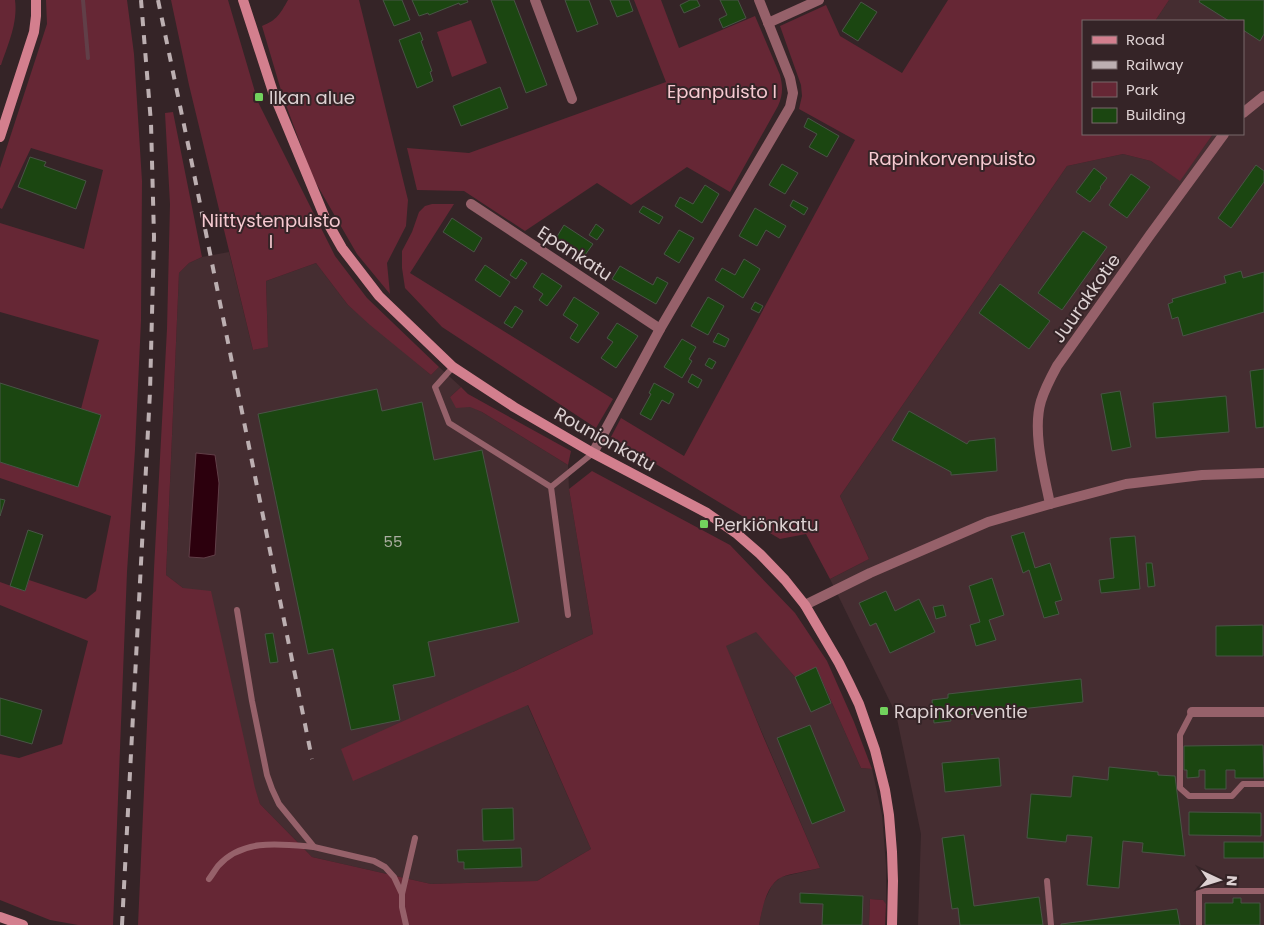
<svg xmlns="http://www.w3.org/2000/svg" width="1264" height="925" viewBox="0 0 1264 925" font-family="Poppins,sans-serif">
<style>
.built{fill:#452d31}
.green{fill:#662735}
.water{fill:#2c000d;stroke:#613f48}
.lines{fill:none;stroke-linecap:round;stroke-linejoin:round}
.stream{stroke:#613f48;stroke-width:4}
.building{fill:#1b4611;stroke:#495446}
.lane{stroke:#96616a;stroke-width:6}
.street{stroke:#96616a;stroke-width:10}
.secondary{stroke:#d37f8e;stroke-width:10}
.rail{stroke:#bcafb1;stroke-width:4;stroke-dasharray:9 9;stroke-linecap:butt}
.poi-dot{fill:#72d25d;stroke:#352427;stroke-width:2}
.labels{text-anchor:middle;dominant-baseline:central;stroke-width:4;stroke-linejoin:round;paint-order:stroke}
.number-label{font-size:15px;fill:#acaea2}
.park-label{font-size:18px;fill:#f6cad1;stroke:#352427}
.poi-label{font-size:18px;fill:#ddd1d2;stroke:#352427;text-anchor:start}
.street-label{font-size:18px;fill:#ddd1d2;stroke:#352427}
</style>
<rect width="100%" height="100%" fill="#352427"/>
<g class="built">
<polygon points="1169,0 1264,0 1264,925 918,925 921,834 896,714 830,579 869,559 840,496 1067,166 1123,154 1151,161 1180,180 1213,134 1243,134 1243,21 1155,21"/>
<polygon points="229,252 253,350 268,346 266,281 316,263 348,305 431,375 439,367 461,387 450,397 482,412 568,465 569,489 593,634 513,672 591,849 537,881 431,884 312,857 260,804 183,588 166,575 179,273 189,263 202,257"/>
<polygon points="756,631 795,677 816,667 861,768 872,769 882,815 886,865 886,904 882,900 870,899 869,925 759,925 763,904 772,885 781,877 820,868 725,646"/>
</g>
<g class="green">
<path d="M0,0H15C18,23 8,44 1,65H0Z"/>
<polygon points="46,0 127,0 134,54 142,181 141,321 135,450 127,572 113,925 78,925 50,920 0,900 0,754 19,758 62,744 88,641 0,605 0,582 25,591 29,580 86,599 96,591 111,516 0,478 0,462 78,487 81,409 99,340 0,312 0,223 84,249 103,170 31,148 2,209 0,208 0,168 47,24"/>
<polygon points="171,0 228,0 258,102 335,256 367,298 439,367 431,375 370,325 348,305 316,263 266,281 268,347 253,350 189,85"/>
<path d="M288,0H359L408,200L406,226L387,263L390,294L357,254L313,178L283,97L262,26C277,20 280,14 288,0Z"/>
<path d="M634,0H661L679,48L755,16L780,75C783,87 783,95 778,106L730,192L687,167L631,205L597,183L525,231L464,191L417,190L407,148L469,153L666,82Z"/>
<polygon points="948,0 1169,0 1155,21 1083,21 1083,134 1213,134 1180,181 1151,161 1123,154 1067,166 840,496 869,559 830,579 806,534 780,539 611,437 621,418 684,456 855,140 799,109 802,96 801,85 780,26 826,5 840,36 902,73"/>
<polygon points="471,20 487,63 452,77 437,32"/>
<path d="M173,112L202,257L189,263L179,273L166,575L183,588L211,591L255,788L260,804L312,857L431,884L537,881L591,849L528,705L353,781L341,749L513,672L593,634L569,489L592,471L730,545L795,613L827,661L854,722L872,769L861,768L816,667L795,677L756,632L726,646L763,736L820,868C809,871 792,873 782,877C766,884 762,910 759,925H138L154,569L167,329L170,204L165,113Z"/>
<polygon points="432,204 454,204 410,273 613,399 596,428 442,327 405,288 402,268 402,251 412,232 419,212 425,206"/>
<polygon points="461,387 468,394 571,451 568,465 482,412 470,407 456,408 450,397"/>
<polygon points="870,899 883,900 886,904 885,925 869,925"/>
</g>
<polygon class="water" points="196,453 215,455 219,483 215,555 204,558 189,557"/>
<g class="lines">
<polyline class="stream" points="83,0 88,58"/>
</g>
<g class="building">
<polygon points="383,0 402,0 410,20 394,26"/>
<polygon points="412,0 467,0 468,2 460,5 459,3 429,15 428,13 419,16"/>
<polygon points="491,0 514,0 547,85 526,93"/>
<polygon points="565,0 589,0 598,24 577,32"/>
<polygon points="610,0 629,0 633,11 617,17"/>
<polygon points="690,0 697,0 700,6 684,13 680,5"/>
<polygon points="720,0 738,0 746,18 723,28 719,19 727,15"/>
<polygon points="1200,0 1264,0 1264,34 1260,41 1243,30 1243,21 1229,21 1199,2"/>
<polygon points="861,2 877,12 858,41 842,31"/>
<polygon points="420,32 423,40 421,41 432,71 430,72 433,81 417,88 399,40"/>
<polygon points="500,87 508,108 461,126 453,106"/>
<polygon points="808,118 839,136 827,157 809,147 817,134 804,127"/>
<polygon points="30,157 46,162 44,166 86,181 76,209 18,187"/>
<polygon points="782,164 798,173 785,194 769,185"/>
<polygon points="1256,165 1264,171 1264,182 1231,228 1218,218"/>
<polygon points="1094,168 1107,178 1100,187 1101,188 1090,202 1076,192"/>
<polygon points="1131,174 1150,187 1127,218 1109,205"/>
<polygon points="705,185 719,194 702,223 675,206 680,197 693,204"/>
<polygon points="793,200 808,208 804,215 790,206"/>
<polygon points="643,206 663,217 659,224 639,212"/>
<polygon points="755,208 786,226 779,238 766,230 757,246 739,236"/>
<polygon points="452,218 482,238 474,252 443,232"/>
<polygon points="596,224 604,230 597,240 589,235"/>
<polygon points="564,225 593,244 583,258 555,240"/>
<polygon points="679,230 694,238 679,263 664,254"/>
<polygon points="1083,231 1107,247 1062,310 1038,293"/>
<polygon points="521,259 527,263 516,279 510,275"/>
<polygon points="744,259 760,269 743,298 715,280 722,268 735,275"/>
<polygon points="485,265 510,282 500,297 475,280"/>
<polygon points="620,266 653,285 657,277 668,283 656,304 612,279"/>
<polygon points="1241,271 1243,278 1264,272 1264,312 1183,336 1178,317 1172,319 1168,304 1173,302 1172,299 1226,283 1224,276"/>
<polygon points="542,273 562,286 547,306 539,300 543,294 533,287"/>
<polygon points="1000,284 1050,321 1029,349 979,313"/>
<polygon points="574,297 599,313 578,343 570,338 578,325 563,315"/>
<polygon points="708,297 724,306 708,335 691,326"/>
<polygon points="755,302 763,306 759,313 751,309"/>
<polygon points="515,306 523,311 512,328 504,323"/>
<polygon points="617,323 638,336 616,368 601,358 613,342 607,338"/>
<polygon points="718,333 729,339 725,347 713,342"/>
<polygon points="682,339 696,347 689,359 692,361 682,378 664,367"/>
<polygon points="709,358 716,362 712,369 705,365"/>
<polygon points="1264,369 1264,427 1256,428 1250,371"/>
<polygon points="692,374 702,380 698,388 688,382"/>
<polygon points="0,383 101,415 78,487 0,462"/>
<polygon points="654,383 674,394 669,404 662,400 651,420 640,414 651,394 649,393"/>
<polygon points="377,389 382,411 422,402 434,460 482,450 519,622 428,642 435,676 393,685 400,720 351,730 333,649 308,654 258,414"/>
<polygon points="1120,391 1131,447 1112,451 1101,394"/>
<polygon points="1226,396 1229,432 1156,438 1153,403"/>
<polygon points="909,411 967,444 969,441 995,438 997,471 951,475 951,472 892,440"/>
<polygon points="0,499 5,500 0,516"/>
<polygon points="28,530 43,535 25,591 10,586"/>
<polygon points="1024,532 1035,568 1050,563 1062,600 1055,602 1059,614 1044,618 1029,570 1023,573 1011,536"/>
<polygon points="1135,536 1140,589 1101,593 1099,580 1114,578 1110,538"/>
<polygon points="1146,563 1152,563 1155,586 1148,587"/>
<polygon points="992,578 1004,615 989,620 996,640 976,646 970,625 980,622 969,586"/>
<polygon points="886,591 895,611 919,599 935,632 890,653 876,623 870,626 859,603"/>
<polygon points="943,605 946,616 936,619 933,607"/>
<polygon points="1263,625 1263,656 1216,656 1216,626"/>
<polygon points="273,633 278,662 270,663 265,634"/>
<polygon points="816,667 831,703 811,712 795,677"/>
<polygon points="1081,679 1083,702 950,717 951,721 934,723 932,700 948,698 948,694"/>
<polygon points="0,698 42,710 32,744 0,735"/>
<polygon points="810,725 845,811 812,824 777,738"/>
<polygon points="1263,745 1264,778 1235,778 1235,770 1226,770 1226,789 1205,789 1205,770 1199,770 1199,777 1187,778 1187,770 1184,770 1184,746"/>
<polygon points="999,758 1001,786 945,792 942,763"/>
<polygon points="1109,767 1158,772 1158,775 1175,776 1185,856 1142,852 1143,843 1123,841 1119,888 1087,885 1092,837 1067,835 1066,842 1027,838 1031,794 1071,797 1073,776 1108,780"/>
<polygon points="513,808 514,840 483,841 482,809"/>
<polygon points="1189,812 1261,813 1261,836 1189,835"/>
<polygon points="964,835 974,906 1039,897 1043,925 960,925 958,908 952,909 942,838"/>
<rect x="1224" y="842" width="40" height="16"/>
<polygon points="521,848 522,867 464,869 464,862 458,862 457,850"/>
<polygon points="800,893 863,896 862,925 822,925 823,904 800,903"/>
<polygon points="1233,898 1241,898 1241,903 1260,903 1260,925 1205,925 1205,903 1233,903"/>
<polygon points="1177,909 1180,925 1061,925 1061,924"/>
</g>
<g class="lines">
<g class="lane">
<polyline points="453,367 435,387 449,423 551,487"/>
<polyline points="237,610 252,701 267,775 272,789 279,804 314,847 374,861 385,867 394,877 402,894"/>
<polyline points="568,615 551,487 593,453"/>
<polyline points="1192,712 1180,735 1180,788 1189,796 1232,796 1243,784 1264,784"/>
<path d="M209,879C212,875 215,870 218,866C243,838 281,844 314,847"/>
<polyline points="1047,881 1051,925"/>
<polyline points="406,925 402,907 402,894 415,838"/>
<polyline points="1199,925 1199,891 1264,891"/>
</g>
<g class="street">
<polyline points="535,0 572,99"/>
<polyline points="768,23 819,0"/>
<polyline points="1243,113 1264,96"/>
<polyline points="471,204 660,329"/>
<polyline points="593,453 660,329 790,107 793,93 790,78 759,0"/>
<path d="M1050,504C1044,474 1032,431 1041,401C1045,388 1051,377 1057,366L1150,235L1224,134"/>
<polyline points="805,605 870,573 988,522 1050,504 1126,484 1202,475 1264,473"/>
<polyline points="1192,712 1264,712"/>
</g>
<g class="secondary">
<polyline points="243,0 273,92 325,218 342,248 379,296 453,367 514,407 593,453 707,513 737,534 760,554 785,580 805,605 839,663 849,683 859,704 875,750 885,790 889,815 892,852 893,881 892,925"/>
<polyline points="0,137 34,32 36,16 36,0"/>
<polyline points="0,917 23,925"/>
</g>
<g class="rail">
<polyline points="158,0 189,149 312,759"/>
<polyline points="122,925 150,392 154,237 151,123 141,0"/>
</g>
</g>
<g class="poi-dot">
<rect x="254" y="92" width="10" height="10" rx="2.5"/>
<rect x="699" y="519" width="10" height="10" rx="2.5"/>
<rect x="879" y="706" width="10" height="10" rx="2.5"/>
</g>
<g class="labels">
<g class="number-label">
<text x="393" y="541">55</text>
</g>
<g class="park-label">
<text x="722" y="91">Epanpuisto I</text>
<text x="952" y="158">Rapinkorvenpuisto</text>
<text x="271" y="220">Niittystenpuisto<tspan x="271" dy="21">I</tspan></text>
</g>
<g class="poi-label">
<text x="269" y="97">Ilkan alue</text>
<text x="714" y="524">Perkiönkatu</text>
<text x="894" y="711">Rapinkorventie</text>
</g>
<g class="street-label">
<text transform="translate(575 253) rotate(33)">Epankatu</text>
<text transform="translate(1086 298) rotate(-55)">Juurakkotie</text>
<text transform="translate(605 439) rotate(29)">Rounionkatu</text>
</g>
</g>
<rect x="1082" y="20" width="162" height="115" fill="#352427" stroke="#78696b"/>
<rect x="1092" y="36" width="25" height="8" fill="#d37f8e" stroke="#78696b"/>
<text x="1126" y="45" font-size="15" fill="#ddd1d2">Road</text>
<rect x="1092" y="61" width="25" height="8" fill="#bcafb1" stroke="#78696b"/>
<text x="1126" y="70" font-size="15" fill="#ddd1d2">Railway</text>
<rect x="1092" y="82" width="25" height="15" fill="#662735" stroke="#78696b"/>
<text x="1126" y="95" font-size="15" fill="#ddd1d2">Park</text>
<rect x="1092" y="108" width="25" height="15" fill="#1b4611" stroke="#78696b"/>
<text x="1126" y="120" font-size="15" fill="#ddd1d2">Building</text>
<g transform="translate(1219 880) rotate(94)" stroke="#352427" stroke-width="4" paint-order="stroke">
<path d="M0-4L9 19L0 12L-9 19Z" fill="#ddd1d2"/>
<text y="-8" font-size="14" font-weight="bold" text-anchor="middle" fill="#ddd1d2">N</text>
</g>
</svg>
